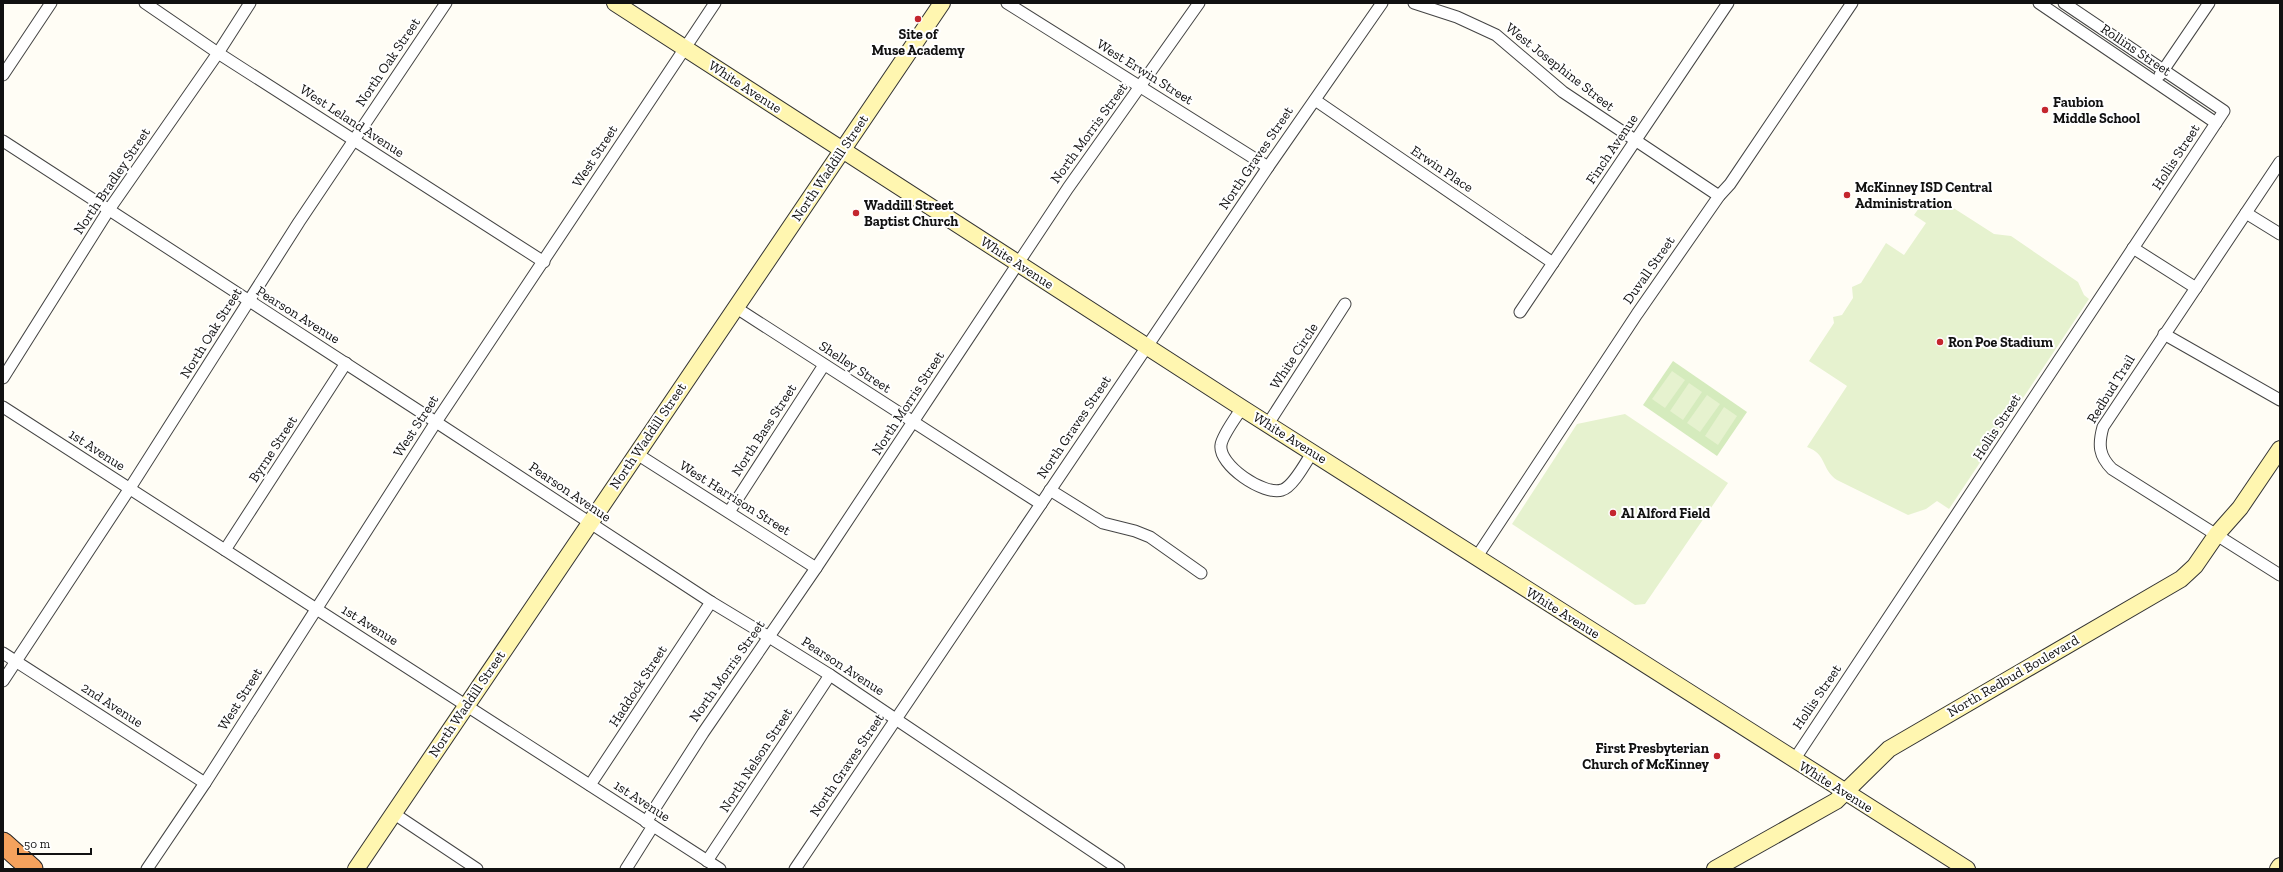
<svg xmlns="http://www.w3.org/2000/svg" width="2283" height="872" viewBox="0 0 2283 872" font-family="'Zilla Slab',serif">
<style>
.park{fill:#d5ebbd}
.pitch{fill:#e6f2cf}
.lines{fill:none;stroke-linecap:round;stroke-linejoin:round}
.street-casing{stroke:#444;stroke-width:13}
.secondary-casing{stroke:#333;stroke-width:18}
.highway-casing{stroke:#222;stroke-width:23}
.street{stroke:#fff;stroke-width:11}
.secondary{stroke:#fff6b0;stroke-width:16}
.highway{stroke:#f5a25d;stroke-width:21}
.poi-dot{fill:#c4262e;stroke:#fff;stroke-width:1.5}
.labels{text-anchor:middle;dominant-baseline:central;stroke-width:4;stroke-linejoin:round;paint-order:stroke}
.poi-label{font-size:14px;font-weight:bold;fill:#111;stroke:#fff;text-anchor:start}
.street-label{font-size:14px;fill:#111;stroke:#fff}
</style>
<rect width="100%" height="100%" fill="#fffdf5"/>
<polygon class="park" points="1673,361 1747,412 1717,456 1643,405"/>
<g class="pitch">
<path d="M1941,200L1994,234L2011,236L2078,282L2084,295L2089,299L1949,509L1937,501L1926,509L1908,515L1837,480C1821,469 1827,454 1807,447L1847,386L1809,361L1834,323L1833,317L1842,315L1853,298L1852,287L1861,283L1886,243L1904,255L1926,223L1914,215L1924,201L1935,208Z"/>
<polygon points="1672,371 1685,380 1665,408 1652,399"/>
<polygon points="1689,383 1702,392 1683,420 1670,411"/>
<polygon points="1707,395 1720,404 1700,432 1687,423"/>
<polygon points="1724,407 1737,416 1718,445 1705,436"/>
<polygon points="1625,414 1728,483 1645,604 1635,605 1512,524 1577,424"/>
</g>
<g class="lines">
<defs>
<g id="street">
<polyline points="145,3 218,53 544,262"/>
<polyline points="1007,3 1268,167"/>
<polyline points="1414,3 1457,17 1496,35 1563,92 1719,196"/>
<polyline points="2039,3 2216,123"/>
<polyline points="3,75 51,3"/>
<polyline points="2160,75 2209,3"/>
<polyline points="1315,100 1553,263"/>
<polyline points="3,141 436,422 711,602 769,637 830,675 1119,869"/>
<path d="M2280,162L2103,427C2098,445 2099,456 2112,469L2280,575"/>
<polyline points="2246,213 2280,234"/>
<polyline points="2133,248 2196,288"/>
<polyline points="735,307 1041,504"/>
<polyline points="1520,312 1728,3"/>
<polyline points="2164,334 2280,400"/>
<polyline points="3,378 108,211 218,53 250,3"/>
<polyline points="3,407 720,869"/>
<path d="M1242,408C1236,417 1222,436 1221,445C1218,465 1264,496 1282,490C1293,487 1306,462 1312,453"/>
<polyline points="1268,424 1345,304"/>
<polyline points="637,454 816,568"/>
<polyline points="1050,490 1103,523 1135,531 1150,537 1201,573"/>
<polyline points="729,512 824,365"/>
<polyline points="225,550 346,363"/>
<polyline points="1476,558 1637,314 1719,196 1730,184 1852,3"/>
<polyline points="3,653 205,783"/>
<polyline points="3,681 130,488 299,222 446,3"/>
<polyline points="1794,760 2224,111 2064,3"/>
<polyline points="590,785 711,602"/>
<polyline points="393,813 477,869"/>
<polyline points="646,822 703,733 816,568 1068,188 1199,3"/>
<polyline points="707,861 830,675"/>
<polyline points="147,869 205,783 436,422 715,3"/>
<polyline points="626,869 653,826"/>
<polyline points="795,869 1268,167 1382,3"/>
</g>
<g id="secondary">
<polyline points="615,3 1242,408 1967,869"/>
<polyline points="356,869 942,3"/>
<polyline points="1715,869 1836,801 1889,749 2181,579 2195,566 2217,534 2240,508 2280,449"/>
<polyline points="2278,869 2280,866"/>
</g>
<polyline id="highway" points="3,843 32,869"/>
</defs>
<use href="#street" class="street-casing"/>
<use href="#secondary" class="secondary-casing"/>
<use href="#highway" class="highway-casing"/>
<use href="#street" class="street"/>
<use href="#secondary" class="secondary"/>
<use href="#highway" class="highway"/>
</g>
<g class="poi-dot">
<circle cx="918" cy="19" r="4"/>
<circle cx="2045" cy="110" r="4"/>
<circle cx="1847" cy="195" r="4"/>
<circle cx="856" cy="213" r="4"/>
<circle cx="1940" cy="342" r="4"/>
<circle cx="1613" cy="513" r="4"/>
<circle cx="1717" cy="756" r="4"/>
</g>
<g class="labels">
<g class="poi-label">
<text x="918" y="34" text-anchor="middle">Site of<tspan x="918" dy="16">Muse Academy</tspan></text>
<text x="2053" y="102">Faubion<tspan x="2053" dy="16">Middle School</tspan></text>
<text x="1855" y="187">McKinney ISD Central<tspan x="1855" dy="16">Administration</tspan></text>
<text x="864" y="205">Waddill Street<tspan x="864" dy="16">Baptist Church</tspan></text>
<text x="1948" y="342">Ron Poe Stadium</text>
<text x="1621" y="513">Al Alford Field</text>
<text x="1709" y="748" text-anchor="end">First Presbyterian<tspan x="1709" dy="16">Church of McKinney</tspan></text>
</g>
<g class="street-label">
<text transform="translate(2136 50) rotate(34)">Rollins Street</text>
<text transform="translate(388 62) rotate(-56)">North Oak Street</text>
<text transform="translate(1560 67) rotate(38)">West Josephine Street</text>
<text transform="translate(1145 72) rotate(32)">West Erwin Street</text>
<text transform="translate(745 87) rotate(33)">White Avenue</text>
<text transform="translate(352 121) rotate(33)">West Leland Avenue</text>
<text transform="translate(1089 133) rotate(-54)">North Morris Street</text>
<text transform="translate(1612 149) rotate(-56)">Finch Avenue</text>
<text transform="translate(595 156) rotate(-57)">West Street</text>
<text transform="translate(2176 157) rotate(-57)">Hollis Street</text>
<text transform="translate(1256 158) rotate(-56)">North Graves Street</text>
<text transform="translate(830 168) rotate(-56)">North Waddill Street</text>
<text transform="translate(1442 169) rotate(34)">Erwin Place</text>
<text transform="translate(112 181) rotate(-56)">North Bradley Street</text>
<text transform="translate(1017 263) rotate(33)">White Avenue</text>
<text transform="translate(1649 270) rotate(-55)">Duvall Street</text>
<text transform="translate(298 315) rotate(32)">Pearson Avenue</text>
<text transform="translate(211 333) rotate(-58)">North Oak Street</text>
<text transform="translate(1294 356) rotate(-57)">White Circle</text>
<text transform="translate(855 367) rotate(33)">Shelley Street</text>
<text transform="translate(2111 389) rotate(-58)">Redbud Trail</text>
<text transform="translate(908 403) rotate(-57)">North Morris Street</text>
<text transform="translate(416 426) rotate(-57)">West Street</text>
<text transform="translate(1074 427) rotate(-56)">North Graves Street</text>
<text transform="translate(1997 427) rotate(-57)">Hollis Street</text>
<text transform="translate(764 430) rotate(-57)">North Bass Street</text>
<text transform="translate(648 436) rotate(-56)">North Waddill Street</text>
<text transform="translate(1290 438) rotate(32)">White Avenue</text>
<text transform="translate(273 449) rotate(-57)">Byrne Street</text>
<text transform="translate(97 450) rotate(33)">1st Avenue</text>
<text transform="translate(570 492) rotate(34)">Pearson Avenue</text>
<text transform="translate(735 498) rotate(32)">West Harrison Street</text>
<text transform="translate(1563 613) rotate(32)">White Avenue</text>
<text transform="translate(370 625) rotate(32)">1st Avenue</text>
<text transform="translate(843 666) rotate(33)">Pearson Avenue</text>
<text transform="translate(727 671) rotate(-55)">North Morris Street</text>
<text transform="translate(2013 676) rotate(-30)">North Redbud Boulevard</text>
<text transform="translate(638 686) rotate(-57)">Haddock Street</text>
<text transform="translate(1817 697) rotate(-56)">Hollis Street</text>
<text transform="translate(240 699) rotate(-58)">West Street</text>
<text transform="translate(467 704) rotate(-56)">North Waddill Street</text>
<text transform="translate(112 705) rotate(33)">2nd Avenue</text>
<text transform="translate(756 760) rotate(-57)">North Nelson Street</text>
<text transform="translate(847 765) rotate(-56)">North Graves Street</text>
<text transform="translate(1836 787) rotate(32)">White Avenue</text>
<text transform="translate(642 801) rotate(33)">1st Avenue</text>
</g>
</g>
<rect width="2283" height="872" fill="none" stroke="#111111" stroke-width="8"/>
<path d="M18 848v6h73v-6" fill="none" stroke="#111111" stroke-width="2"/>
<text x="24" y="848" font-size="12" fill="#111111" stroke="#ffffff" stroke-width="3" paint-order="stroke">50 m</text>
</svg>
